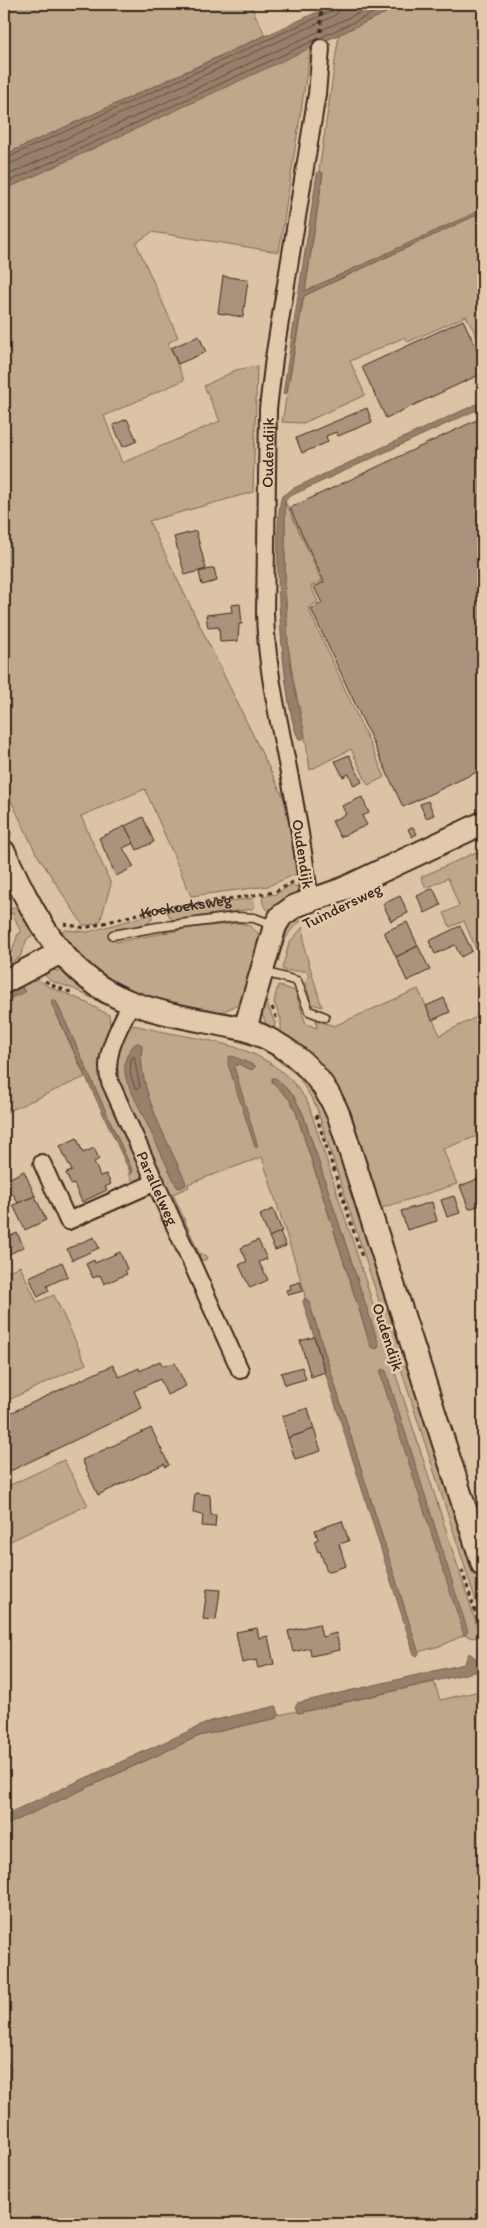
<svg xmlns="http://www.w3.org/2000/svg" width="487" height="2228" viewBox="0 0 487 2228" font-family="Itim,sans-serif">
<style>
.green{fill:#bfa78c;stroke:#7d6855;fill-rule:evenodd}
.water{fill:#96806a;stroke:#725e4c}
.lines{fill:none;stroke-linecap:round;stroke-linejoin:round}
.shore{stroke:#5f4c3c;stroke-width:1}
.building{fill:#aa937c;stroke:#3b2a1e}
.lane-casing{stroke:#3b2a1e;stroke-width:11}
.street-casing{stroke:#3b2a1e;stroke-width:20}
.secondary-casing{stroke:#3b2a1e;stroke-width:26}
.path{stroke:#3b2a1e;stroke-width:3;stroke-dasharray:4 4;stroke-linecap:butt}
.lane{stroke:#e3c9ab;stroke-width:8}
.street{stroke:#e3c9ab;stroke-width:16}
.secondary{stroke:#e3c9ab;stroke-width:22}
.labels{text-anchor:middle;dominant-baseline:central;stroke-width:5;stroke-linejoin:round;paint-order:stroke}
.street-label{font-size:16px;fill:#3b2a1e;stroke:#e3c9ab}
</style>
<rect width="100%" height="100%" fill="#dcc3a5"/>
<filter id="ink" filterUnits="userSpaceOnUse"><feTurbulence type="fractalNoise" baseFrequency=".02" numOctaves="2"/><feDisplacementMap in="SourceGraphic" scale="10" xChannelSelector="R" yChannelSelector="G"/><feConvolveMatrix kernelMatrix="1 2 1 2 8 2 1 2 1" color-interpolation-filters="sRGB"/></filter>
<g filter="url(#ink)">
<g class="green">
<polygon points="4,4 250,4 265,35 4,155"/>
<polygon points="405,4 483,4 483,209 305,291 323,173 319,171 339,34"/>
<polygon points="311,46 279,252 152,232 136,243 178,337 168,343 184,380 104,416 122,463 220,421 204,386 236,370 257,366 253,492 149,521 289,809 296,874 268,886 191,896 145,789 81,816 111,884 100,922 91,925 83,925 36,853 4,786 4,190"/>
<polygon points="483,212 483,342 481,344 466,316 408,342 405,337 350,361 365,395 303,423 282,422 304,296"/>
<polygon points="285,501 322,581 311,586 318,602 308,608 385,777 368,785 351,749 310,770 306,742 293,680 288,646 285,583"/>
<polygon points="483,849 483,965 464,921 450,927 444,913 459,906 448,878 426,888 421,877"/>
<path d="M291,885L298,887L296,896L270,911C264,908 261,902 263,896L276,894Z"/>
<polygon points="253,898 255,906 252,909 172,920 167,912 168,910"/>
<polygon points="14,907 19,908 34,934 27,939 20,957 4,966 4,955 12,951 18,934 21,933 13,913 9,914 8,911"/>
<path d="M309,910V917C286,927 282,946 276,967H272C277,941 285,922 309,910Z"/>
<polygon points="152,914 152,919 147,924 107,934 116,942 191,928 238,923 248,925 258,933 260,943 242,1000 236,1006 220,1012 131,994 85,965 59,931 66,930 88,932"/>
<polygon points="303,927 305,951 322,1007 312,1004 305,983 309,977 307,971 287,971 282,969 289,943"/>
<polygon points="46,970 63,971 103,1004 74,989 51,981 43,974"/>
<path d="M35,974C45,989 57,989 72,996C85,1001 97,1009 109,1015L110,1024L104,1088L106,1094L111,1095L146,1177L134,1184L129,1174L133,1172L56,1001L51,1002L85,1077L4,1113V1001L24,992L22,987L4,996V987Z"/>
<polygon points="278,985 295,991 306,1024 317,1028 316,1020 334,1026 418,989 440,1035 483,1014 483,1134 443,1149 457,1184 379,1209 371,1184 281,1034 281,1019 274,1002"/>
<polygon points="268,987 267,1004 275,1023 274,1030 266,1024 261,1012"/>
<polygon points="151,1019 238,1036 263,1049 224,1037 145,1021"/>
<path d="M134,1025C200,1043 269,1037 308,1103L480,1635L473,1638L464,1635L443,1645L418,1652L309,1302L305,1299L304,1290L262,1157L188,1184L189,1187L173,1194L199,1253L206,1256L207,1259L198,1261L136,1132L113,1067L123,1035ZM142,1046C136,1088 169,1144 186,1183L184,1186L125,1074L126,1057ZM276,1078L293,1095L303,1114L379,1347H371L296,1112L290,1100L272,1082Z"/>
<polygon points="271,1052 300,1072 328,1113 483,1591 483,1623 316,1106 298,1076 271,1055"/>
<polygon points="20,1266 37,1302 54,1295 86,1364 4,1402 4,1273"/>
<polygon points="64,1460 88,1505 4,1544 4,1488"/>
<polygon points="434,1682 440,1700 480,1691 483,1696 483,2224 313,2224 284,2218 281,2224 4,2224 4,2121 11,2068 4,2060 4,1826 199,1736 277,1718 279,1715 297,1711 298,1713"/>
</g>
<g class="water">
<polygon points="335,4 405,4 4,190 4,155"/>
<polygon points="319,171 323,173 305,291 483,209 483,212 305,295 303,298 287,392 283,394 317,174"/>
<path d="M483,401V407L288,497L285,501V583L288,646L293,680L305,735L303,739H299C282,713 271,525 282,496L294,488Z"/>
<polygon points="22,987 25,992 4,1001 4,996"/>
<polygon points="53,999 56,1001 133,1172 131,1174 51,1002"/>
<path d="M136,1043H139L142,1046C136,1088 169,1143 185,1181L186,1185L180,1188L177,1187L127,1082C123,1067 124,1054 136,1043Z"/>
<polygon points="232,1056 256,1066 252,1070 238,1064 234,1067 258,1147 255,1147 228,1064 229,1057"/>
<polygon points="272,1078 276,1078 293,1095 303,1114 379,1345 377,1349 371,1347 296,1112 290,1100 272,1082"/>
<polygon points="304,1299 307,1299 309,1302 419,1654 417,1656 414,1654 303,1302"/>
<polygon points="382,1369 386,1371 468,1632 464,1635 380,1373"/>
<polygon points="469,1653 483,1663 483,1670 298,1713 295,1707 297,1703 464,1664"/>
<polygon points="276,1706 279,1714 277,1718 199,1736 4,1826 4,1815 211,1721"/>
<polygon points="4,2060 9,2063 11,2068 4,2121"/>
</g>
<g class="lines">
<g class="shore">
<polyline points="4,159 331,11 334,4"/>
<polyline points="4,165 10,164 334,16 339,11 341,4"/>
<polyline points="4,177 378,4"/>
<polyline points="4,184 393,4"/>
<polygon points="134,1057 140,1087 138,1089 135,1088 130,1073 131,1059"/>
</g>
</g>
<g class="building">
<polygon points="223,276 248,280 243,317 218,313"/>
<polygon points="463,320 483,362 483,373 386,418 362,367"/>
<polygon points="199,336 206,352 178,364 171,348"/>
<polygon points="483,377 483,384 481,385 478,379"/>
<polygon points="367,408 372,422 338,436 336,432 326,436 328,442 302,453 296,438"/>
<polygon points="483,417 483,769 403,807 311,609 322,603 314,587 324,582 290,508"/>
<polygon points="127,419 137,441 123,447 113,425"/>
<polygon points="196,531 206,569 185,575 174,537"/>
<polygon points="214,568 217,581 202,585 199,572"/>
<polygon points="240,604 242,624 239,624 238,641 220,642 219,627 208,628 206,615 232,612 231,605"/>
<polygon points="349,755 362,782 354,786 349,774 343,777 335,761"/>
<polygon points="362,797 369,813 362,816 367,825 340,837 332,821 346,814 342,806"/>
<polygon points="428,801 434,815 426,818 420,804"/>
<polygon points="143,817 154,842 137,850 125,826"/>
<polygon points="125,826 134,843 123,848 134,867 116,876 99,838"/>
<polygon points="413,827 417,834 412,837 408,829"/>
<polygon points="433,888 441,905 425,913 417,896"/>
<polygon points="400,896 408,913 391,921 383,904"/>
<polygon points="407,922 418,946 396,957 384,932"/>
<polygon points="460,926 472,951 461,957 455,945 435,954 429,941"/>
<polygon points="418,946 430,970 407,981 396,957"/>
<polygon points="444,998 450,1012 432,1020 426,1006"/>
<polygon points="77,1138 83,1153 94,1148 99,1159 94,1162 100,1176 106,1174 111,1184 105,1187 107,1190 82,1202 74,1184 71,1185 66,1173 72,1171 60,1146"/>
<polygon points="24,1171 35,1196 18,1203 13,1194 9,1196 4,1181"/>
<polygon points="483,1177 483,1204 469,1209 460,1186"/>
<polygon points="35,1196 46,1220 25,1230 13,1205"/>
<polygon points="454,1196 460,1213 447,1217 441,1200"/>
<polygon points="432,1202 437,1221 407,1230 401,1211"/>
<polygon points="273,1209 282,1231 269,1237 260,1215"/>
<polygon points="280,1232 286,1246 275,1250 269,1237"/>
<polygon points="17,1233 24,1247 5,1256 4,1239"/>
<polygon points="94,1237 99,1248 72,1260 67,1249"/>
<polygon points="258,1240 267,1259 259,1262 268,1280 250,1288 239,1265 247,1261 241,1248"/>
<polygon points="120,1252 127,1269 125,1270 127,1274 104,1284 100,1275 93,1278 86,1264 94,1260 95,1263"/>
<polygon points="62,1262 68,1276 47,1286 49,1291 38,1297 29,1277"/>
<polygon points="300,1282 303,1291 288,1295 286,1290 291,1289 290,1285"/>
<polygon points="314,1337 325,1372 311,1377 300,1341"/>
<polygon points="160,1361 163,1366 175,1363 186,1386 167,1395 160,1379 134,1391 142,1408 4,1474 4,1416 113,1365 119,1377 139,1368 140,1371"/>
<polygon points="302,1367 306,1379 285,1385 281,1373"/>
<polygon points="308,1408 314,1429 288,1438 282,1416"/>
<polygon points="151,1428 169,1465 166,1467 164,1464 98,1495 82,1460"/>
<polygon points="314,1429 321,1451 295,1459 288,1438"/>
<polygon points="195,1493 210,1495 211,1515 216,1515 215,1527 202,1526 203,1515 193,1513"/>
<polygon points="342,1521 349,1541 339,1544 346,1566 327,1572 320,1551 318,1552 314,1541 318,1539 315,1530"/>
<polygon points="207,1589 220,1590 216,1620 203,1619"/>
<polygon points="319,1624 322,1637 336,1633 340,1650 311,1656 310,1648 293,1652 288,1631"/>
<polygon points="257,1628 259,1638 268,1636 274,1664 258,1668 256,1660 242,1663 236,1632"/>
</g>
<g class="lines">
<defs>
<g id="lane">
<polyline points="113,935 158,927 236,917 254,918 273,925"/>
<polyline points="264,972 297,981 309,1011 325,1017"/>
</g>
<g id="street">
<path id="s2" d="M310,900C304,856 297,812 288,768C278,716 266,665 265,613L268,409L274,358L317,94L321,48"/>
<path id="s3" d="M131,1003C120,1027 102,1055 110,1082L240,1370"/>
<polyline points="42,1163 68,1221 156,1182"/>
</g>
<g id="secondary">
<path d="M4,852C32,912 63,978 130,1002C166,1016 207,1021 245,1029C290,1045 321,1072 339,1116L483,1565"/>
<polyline points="4,982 61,952"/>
<polyline points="245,1029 275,926 281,916 295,906 343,889 483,823"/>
</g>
</defs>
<use href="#lane" class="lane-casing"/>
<use href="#street" class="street-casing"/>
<use href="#secondary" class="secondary-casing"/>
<g class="path">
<polyline points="321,4 321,34"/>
<polyline points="4,819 11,834"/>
<path id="s1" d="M64,924L85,928L153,910L275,892L293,882"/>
<polyline points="45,981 56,987 73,993"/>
<polyline points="272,1007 278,1022"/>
<polyline points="316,1115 362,1257"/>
<polyline points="462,1570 483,1636"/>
</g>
<use href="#lane" class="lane"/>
<use href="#street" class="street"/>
<use href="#secondary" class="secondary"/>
</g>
</g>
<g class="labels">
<g class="street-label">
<text stroke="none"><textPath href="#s2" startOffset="451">Oudendijk</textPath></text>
<text transform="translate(303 854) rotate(81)">Oudendijk</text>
<text stroke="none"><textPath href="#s1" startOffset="125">Koekoeksweg</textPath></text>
<text transform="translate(342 906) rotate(-26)">Tuindersweg</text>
<text stroke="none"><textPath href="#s3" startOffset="200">Parallelweg</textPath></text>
<text transform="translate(388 1337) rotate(72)">Oudendijk</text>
</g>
</g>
<rect width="487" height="2228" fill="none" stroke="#e3c9ab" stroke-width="20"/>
<rect x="10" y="10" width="467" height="2208" fill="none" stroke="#3b2a1e" stroke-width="2" filter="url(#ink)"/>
</svg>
